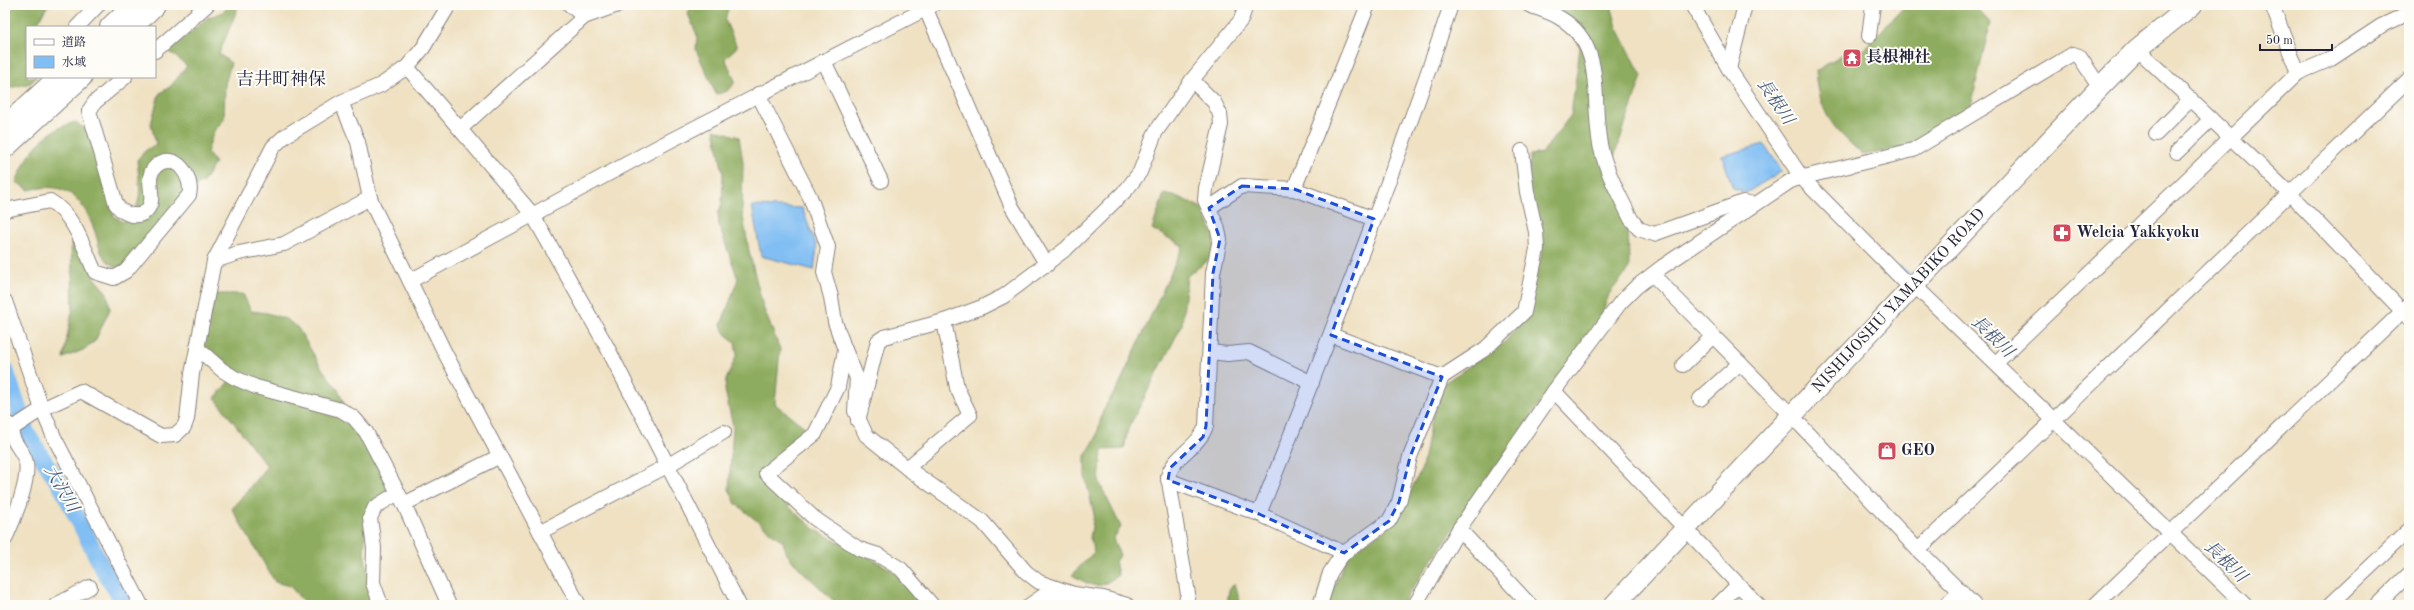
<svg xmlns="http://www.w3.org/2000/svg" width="2414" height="610" viewBox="0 0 2414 610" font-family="'Old Standard TT','Noto Serif JP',serif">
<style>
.forest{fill:#8eac5f;stroke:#58674d}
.water{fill:#80bef3;stroke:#517097}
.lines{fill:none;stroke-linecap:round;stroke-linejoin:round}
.stream{stroke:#80bef3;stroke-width:3}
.river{stroke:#80bef3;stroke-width:17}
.minor-casing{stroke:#88827e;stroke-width:16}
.highway-casing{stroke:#88827e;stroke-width:22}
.minor{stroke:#fff;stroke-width:14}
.highway{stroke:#fff;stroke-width:20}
.marked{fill:#1d4ed8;fill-opacity:0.2;stroke:#1d4ed8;stroke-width:3;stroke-dasharray:8 5;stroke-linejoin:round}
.labels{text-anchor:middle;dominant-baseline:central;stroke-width:4;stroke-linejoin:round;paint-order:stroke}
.poi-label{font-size:16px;font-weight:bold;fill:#22223b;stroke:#fdfcf7;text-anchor:start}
.street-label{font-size:16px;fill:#22223b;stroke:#fdfcf7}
.water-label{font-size:17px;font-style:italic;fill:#43597b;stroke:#fdfcf7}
.quarter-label{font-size:18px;fill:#22223b;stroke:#fdfcf7}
</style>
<rect width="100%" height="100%" fill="#fdfcf7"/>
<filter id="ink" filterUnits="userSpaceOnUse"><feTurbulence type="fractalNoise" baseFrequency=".025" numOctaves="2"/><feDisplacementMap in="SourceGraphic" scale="8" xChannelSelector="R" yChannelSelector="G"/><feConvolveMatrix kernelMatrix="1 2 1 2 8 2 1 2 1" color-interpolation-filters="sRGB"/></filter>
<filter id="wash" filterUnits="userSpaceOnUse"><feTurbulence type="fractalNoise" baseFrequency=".012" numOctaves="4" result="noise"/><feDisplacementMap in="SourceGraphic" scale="16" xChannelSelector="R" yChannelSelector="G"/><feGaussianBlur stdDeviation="0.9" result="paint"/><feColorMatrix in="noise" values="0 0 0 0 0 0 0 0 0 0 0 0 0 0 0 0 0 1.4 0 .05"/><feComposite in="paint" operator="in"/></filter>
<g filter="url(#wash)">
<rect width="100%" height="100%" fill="#efe1c2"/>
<g class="forest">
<polygon points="5,5 48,5 35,27 27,27 27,77 37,77 31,83 5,89"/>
<path d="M231,5H239L219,54L231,63L225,84L224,119L214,131L207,152L215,163L203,182L184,194L126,267L117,268C97,256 101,248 94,229C81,196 66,181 29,190L16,182C29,152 42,131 76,122L84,128L89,135L114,216L123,222C146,208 139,183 137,160L145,151L156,144L151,124L159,94L171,86L187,66L169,51L207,18L221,13Z"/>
<path d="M691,5H729L725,20L737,47L725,58L735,81C731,90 726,93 716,94L696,50L697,35L688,14Z"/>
<polygon points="1559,5 1611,5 1617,27 1642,76 1612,163 1628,214 1629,269 1609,294 1599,322 1541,402 1401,605 1327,605 1348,554 1393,524 1409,494 1422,468 1430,425 1444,383 1505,342 1519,325 1542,253 1529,194 1530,155 1542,153 1571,115 1580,47 1571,34 1550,21"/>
<path d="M1908,5H1974L1990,23L1972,102L1955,123L1919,146L1863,155C1832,127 1820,115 1816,71L1841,55L1862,51L1901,10Z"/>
<polygon points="714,129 739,137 743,162 742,211 749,251 763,307 780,349 775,404 811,432 761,475 790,508 816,530 887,567 896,574 922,605 838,605 795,564 787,554 783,542 736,504 729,489 733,426 725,390 726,380 737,354 735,342 725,334 721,325 738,279 719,226 718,213 722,204 723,173"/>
<path d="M1164,194L1178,197L1202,208L1214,236V256L1187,276L1182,325L1128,429L1124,449L1102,450L1099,482L1121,527L1113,539L1120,555L1115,561L1118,575C1097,591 1094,587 1072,575L1094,552L1090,538L1094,514L1085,476V456L1096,438L1103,410L1119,385L1183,246L1152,229Z"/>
<polygon points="77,242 94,278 107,293 110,309 95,341 83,350 63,358 73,307 71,244"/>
<polygon points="215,294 243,294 251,311 267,313 286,319 298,328 321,367 339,391 352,424 391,491 368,508 364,551 373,605 306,605 290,586 275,582 232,509 267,466 215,398 229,381 202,348"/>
<polygon points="1235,583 1241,605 1227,605 1229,590"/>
</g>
<g class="water">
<polygon points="1764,144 1782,171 1746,193 1733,188 1722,156"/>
<polygon points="752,206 802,208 817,247 814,270 761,256"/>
</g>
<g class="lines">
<g class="stream">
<polyline points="1737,69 1745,80"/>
<polyline points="1900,267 1912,277"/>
</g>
<polyline class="river" points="5,369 27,434 63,490 106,575 126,605"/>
</g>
</g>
<g filter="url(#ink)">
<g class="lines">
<defs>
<g id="minor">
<polyline points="570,5 584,17"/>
<polyline points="924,5 1012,207 1047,265"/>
<path d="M1529,5C1539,9 1551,12 1560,18C1608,46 1590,104 1601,149C1607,173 1620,197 1631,219L1639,229L1654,234L1743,202L1754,204"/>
<polyline points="1692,5 1729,69 1802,178 1911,288"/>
<polyline points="2272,5 2298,73"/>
<polyline points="77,27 98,5"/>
<polyline points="1869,36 1873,5"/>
<polyline points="2137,49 2289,193 2409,318"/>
<polyline points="155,51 207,5"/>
<polyline points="824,61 881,181"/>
<polyline points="407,67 533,215 607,347 739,605"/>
<polyline points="1729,69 1745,5"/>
<polyline points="758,94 810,197 828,247 824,272 831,297 835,322 845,350 838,387 815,434 766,473 814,518 859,549 878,555 901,569 932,605"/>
<polyline points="341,102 358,142 370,198 376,212 445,353 579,605"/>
<polyline points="460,129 584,17 618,5"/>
<polyline points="2156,134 2191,99"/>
<polyline points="2177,152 2211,119"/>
<polyline points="1294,189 1368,5"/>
<polyline points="1209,208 1242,186 1294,189 1374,219"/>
<path d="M5,210L50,201C75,216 83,246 95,272L114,278L126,271L189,195C194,178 175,149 156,166C145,176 153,189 151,201C147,221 125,218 116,204L89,111L95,102L125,77"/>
<polyline points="214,261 239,253 284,244 370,198"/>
<polyline points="1653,275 1792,416 1918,550 1974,605"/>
<polyline points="410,281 656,148 933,5"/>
<polyline points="1914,285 2245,605"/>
<polyline points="5,301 42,409 54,437 141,605"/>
<polyline points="1331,335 1442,377"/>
<polyline points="197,348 222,370 235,378 256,387 341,410 354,418 366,432 404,504 449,605"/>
<polyline points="845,350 857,378 855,411 866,435 907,468 982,521 1026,572 1039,582 1074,594 1103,598 1127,605"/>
<polyline points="1210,352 1228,354 1249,352 1312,383"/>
<polyline points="1996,363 2298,73 2331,59 2381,26 2409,13"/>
<polyline points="1683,365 1713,336"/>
<polyline points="1554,391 1758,605"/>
<polyline points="1700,399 1740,363"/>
<polyline points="858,421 878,341 884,337 944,321 982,307 1004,296 1067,248 1127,189 1140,172 1155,133 1192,80 1241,20 1246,5"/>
<polyline points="5,422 11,426 16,426 42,409 81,391 161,436 175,435 184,427 187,419 192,374 214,261 273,147 285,136 341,102 381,85 407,67 423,48 449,5"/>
<polyline points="907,468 970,415 957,388 944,321"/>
<polyline points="1168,480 1259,514 1344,553"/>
<polyline points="404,504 500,456"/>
<path d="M1259,514C1327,346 1393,177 1451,5"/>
<polyline points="1459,529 1530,605"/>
<polyline points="540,532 667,466 724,432"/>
<path d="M5,539C13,522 32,476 25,459C20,447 10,440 11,426"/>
<polyline points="1918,550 2409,79"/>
<polyline points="56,605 90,587"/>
<polyline points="381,605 373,583 374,548 370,518 375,507 398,493"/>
<polyline points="1030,605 1043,596 1066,599"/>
<path d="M1185,605L1188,594L1168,476C1174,455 1199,447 1206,426L1213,273L1220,239L1217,226L1205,200L1206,188L1221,125L1220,114L1214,102L1192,80"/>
<polyline points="1320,605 1330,573 1337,562 1344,553 1389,521 1399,502 1410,457 1442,377 1485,349 1524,312 1537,249 1536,232 1527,192 1522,151"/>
<polyline points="1415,605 1459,529 1554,391 1620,303 1636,287 1662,267 1792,180 1913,150 2073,54 2079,56 2100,87"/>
<polyline points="1718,605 1738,585"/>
<polyline points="1946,605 1961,591"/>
<polyline points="2095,605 2409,305"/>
<polyline points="2330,605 2409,530"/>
<polyline points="2377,605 2409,574"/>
</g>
<g id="highway">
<polyline points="110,27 133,5"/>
<polyline points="133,27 155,5"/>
<polyline points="5,126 59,77"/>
<polyline points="5,148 82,77"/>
<polyline points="1614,605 2100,87 2137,49 2192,5"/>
</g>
</defs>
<use href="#minor" class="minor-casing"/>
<use href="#highway" class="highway-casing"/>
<use href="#minor" class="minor"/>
<use href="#highway" class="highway"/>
</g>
</g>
<path class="marked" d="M1242,186L1294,189L1374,219L1331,335L1442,377L1410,457L1399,502L1389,521L1344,553L1259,514L1168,480L1170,468L1203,437L1206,426L1213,273L1220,239L1209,208Z"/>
<defs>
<symbol id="temple-square" viewBox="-11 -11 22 22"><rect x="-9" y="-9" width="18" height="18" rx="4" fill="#d1495b" stroke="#fdfcf7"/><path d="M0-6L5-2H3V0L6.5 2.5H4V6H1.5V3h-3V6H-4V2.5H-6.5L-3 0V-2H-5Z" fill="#fff"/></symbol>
<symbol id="pharmacy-square" viewBox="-11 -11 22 22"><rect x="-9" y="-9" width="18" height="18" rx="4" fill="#d1495b" stroke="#fdfcf7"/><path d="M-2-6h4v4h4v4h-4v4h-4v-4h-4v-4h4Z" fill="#fff"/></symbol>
<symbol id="shop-square" viewBox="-11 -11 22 22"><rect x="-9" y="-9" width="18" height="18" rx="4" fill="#d1495b" stroke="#fdfcf7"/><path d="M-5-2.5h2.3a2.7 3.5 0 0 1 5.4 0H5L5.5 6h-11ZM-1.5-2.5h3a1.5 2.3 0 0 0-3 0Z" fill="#fff"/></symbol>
</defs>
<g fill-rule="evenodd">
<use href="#temple-square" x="1841" y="47" width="22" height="22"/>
<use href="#pharmacy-square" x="2051" y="222" width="22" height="22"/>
<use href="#shop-square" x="1876" y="440" width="22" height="22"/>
</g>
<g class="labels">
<g class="poi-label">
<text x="1866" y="58">長根神社</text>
<text x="2076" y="233">Welcia Yakkyoku</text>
<text x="1901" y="451">GEO</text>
</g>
<g class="street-label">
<text transform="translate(1899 301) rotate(-47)">NISHIJOSHU YAMABIKO ROAD</text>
</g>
<g class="water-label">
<text transform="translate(1775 102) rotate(56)">長根川</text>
<text transform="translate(1992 337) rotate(44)">長根川</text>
<text transform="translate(61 489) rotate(60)">大沢川</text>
<text transform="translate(2225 562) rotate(44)">長根川</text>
</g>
<g class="quarter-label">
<text x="281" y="80">吉井町神保</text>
</g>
</g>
<rect width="2414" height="610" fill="none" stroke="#fdfcf7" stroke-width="20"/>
<rect x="26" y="26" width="130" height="52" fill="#fdfcf7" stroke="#a5a5ac"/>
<rect x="34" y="39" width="20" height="6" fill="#ffffff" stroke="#a5a5ac"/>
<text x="62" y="46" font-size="12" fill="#22223b">道路</text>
<rect x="34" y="56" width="20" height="12" fill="#80bef3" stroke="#a5a5ac"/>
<text x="62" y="66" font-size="12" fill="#22223b">水域</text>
<path d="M2260 44v6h72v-6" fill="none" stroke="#22223b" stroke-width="2"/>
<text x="2266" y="44" font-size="12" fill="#22223b" stroke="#fdfcf7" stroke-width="3" paint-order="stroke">50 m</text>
</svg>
